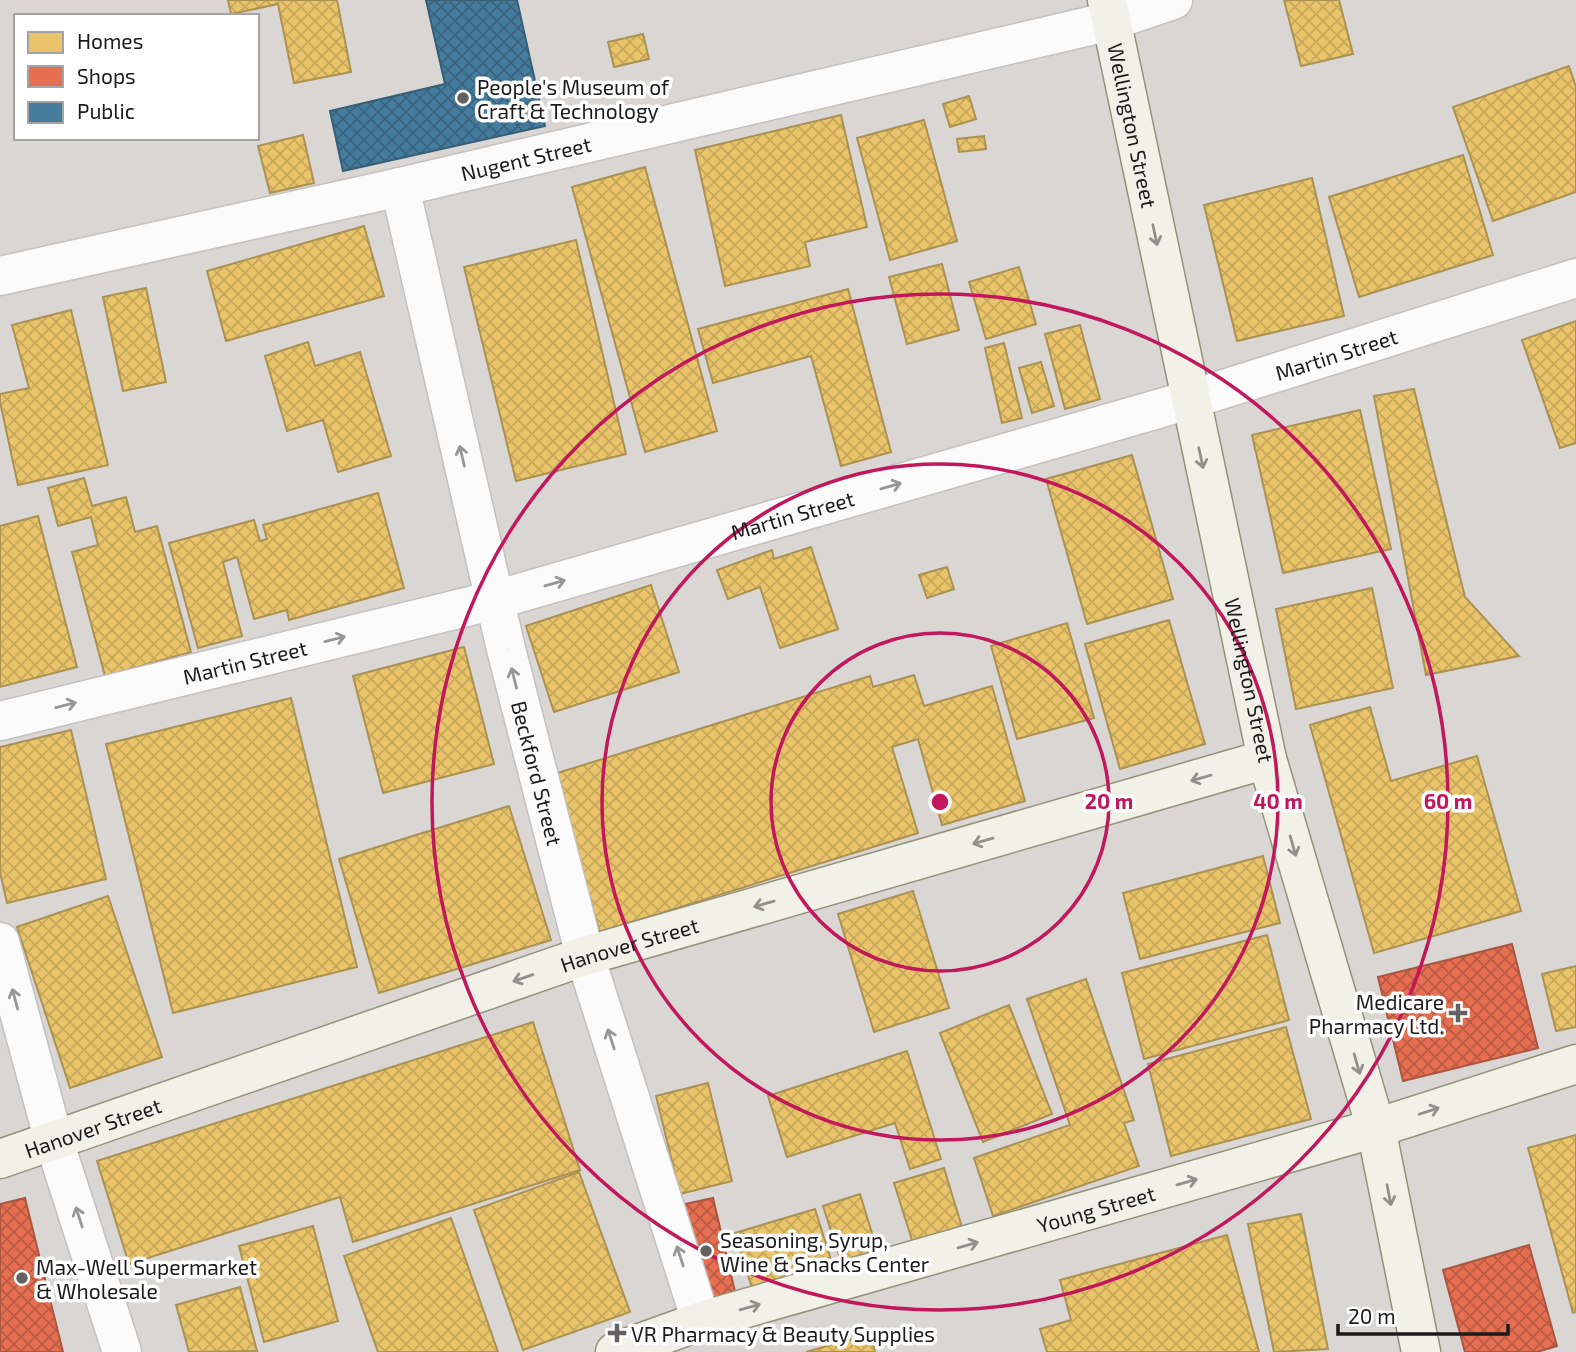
<svg xmlns="http://www.w3.org/2000/svg" width="1576" height="1352" viewBox="0 0 1576 1352" font-family="'Exo 2',sans-serif">
<style>
.residential{fill:#d9d6d4;fill-rule:evenodd}
.homes{fill:url(#homes-cross-hatch);stroke:#ab9152;stroke-width:2}
.shops{fill:url(#shops-cross-hatch);stroke:#aa5641;stroke-width:2}
.public{fill:url(#public-cross-hatch);stroke:#385e76;stroke-width:2}
.lines{fill:none;stroke-linecap:round;stroke-linejoin:round}
.street-casing{stroke:#c2c1bf;stroke-width:41}
.secondary-casing{stroke:#94927a;stroke-width:41}
.street{stroke:#fcfbfb;stroke-width:38}
.secondary{stroke:#f2f1e8;stroke-width:38}
.oneway{stroke:#91918c}
.oneway2{stroke:#979696}
.ring{fill:none;stroke:#c2185b;stroke-width:3.5}
.poi-dot{fill:#636261;stroke:#fff;stroke-width:2.5}
.labels{text-anchor:middle;dominant-baseline:central;stroke-width:7;stroke-linejoin:round;paint-order:stroke}
.poi-label{font-size:21px;fill:#1b1b1b;stroke:#fff;text-anchor:start}
.street-label{font-size:21px;fill:#1b1b1b;stroke:#fff}
.centre{fill:#c2185b;stroke:#fff;stroke-width:3.5}
.ring-label{font-size:21px;text-anchor:middle;font-weight:bold;fill:#c2185b;stroke:#fff;stroke-width:7;stroke-linejoin:round;paint-order:stroke}
</style>
<defs>
<pattern id="homes-cross-hatch" width="8" height="8" patternUnits="userSpaceOnUse" patternTransform="scale(1.75)"><rect width="8" height="8" fill="#e9c46a"/><path d="M0 0l8 8M0 8l8-8" fill="none" stroke="#c7a85b"/></pattern>
<pattern id="shops-cross-hatch" width="8" height="8" patternUnits="userSpaceOnUse" patternTransform="scale(1.75)"><rect width="8" height="8" fill="#e76f51"/><path d="M0 0l8 8M0 8l8-8" fill="none" stroke="#ba5a42"/></pattern>
<pattern id="public-cross-hatch" width="8" height="8" patternUnits="userSpaceOnUse" patternTransform="scale(1.75)"><rect width="8" height="8" fill="#457b9d"/><path d="M0 0l8 8M0 8l8-8" fill="none" stroke="#39647f"/></pattern>
</defs>
<rect width="100%" height="100%" fill="#eae6e2"/>
<path class="residential" d="M0,0H1576V1352H0ZM16,16H257V138H16Z"/>
<g class="homes">
<polygon points="228,0 337,0 351,72 294,83 278,4 231,14"/>
<polygon points="1284,0 1339,0 1353,54 1301,66"/>
<polygon points="643,34 649,59 614,67 608,42"/>
<polygon points="1569,66 1576,87 1576,192 1493,221 1453,107"/>
<polygon points="969,96 976,119 950,127 943,104"/>
<polygon points="841,115 867,227 805,242 810,266 725,286 695,150"/>
<polygon points="924,120 957,241 890,260 857,138"/>
<polygon points="303,135 314,183 270,193 258,146"/>
<polygon points="984,136 986,149 959,152 957,139"/>
<polygon points="1463,155 1493,255 1359,297 1329,197"/>
<polygon points="645,167 717,431 645,452 572,187"/>
<polygon points="1312,178 1344,316 1237,341 1204,205"/>
<polygon points="364,226 384,296 226,341 207,271"/>
<polygon points="576,240 626,454 516,481 464,267"/>
<polygon points="942,264 959,330 907,344 889,277"/>
<polygon points="1019,267 1036,324 986,339 969,282"/>
<polygon points="146,288 166,382 123,391 103,297"/>
<polygon points="848,289 891,452 841,466 811,356 713,383 698,329"/>
<polygon points="71,310 108,465 18,485 0,402 0,394 29,388 12,325"/>
<polygon points="1576,321 1576,443 1560,448 1522,340"/>
<polygon points="1080,325 1100,399 1065,409 1045,334"/>
<polygon points="308,342 315,366 360,352 391,456 338,472 323,420 287,431 265,356"/>
<polygon points="1004,343 1022,418 1002,423 985,348"/>
<polygon points="1041,362 1054,406 1032,413 1019,368"/>
<polygon points="1414,389 1465,597 1519,656 1426,675 1374,396"/>
<polygon points="1360,410 1391,549 1283,573 1252,435"/>
<polygon points="1132,455 1173,599 1087,624 1046,479"/>
<polygon points="84,478 92,506 126,497 135,532 157,526 191,652 105,676 72,552 98,545 91,517 58,526 48,488"/>
<polygon points="378,493 404,588 289,620 287,610 254,619 237,557 223,562 242,636 198,648 169,543 254,520 260,541 267,539 263,525"/>
<polygon points="38,516 77,667 0,687 0,526"/>
<polygon points="811,547 838,629 780,648 760,587 728,599 717,570 772,550 774,559"/>
<polygon points="947,567 954,589 927,598 919,575"/>
<polygon points="651,585 679,672 554,712 526,626"/>
<polygon points="1372,588 1393,688 1296,709 1276,609"/>
<polygon points="1169,620 1205,744 1120,769 1085,644"/>
<polygon points="1067,623 1094,718 1017,739 991,646"/>
<polygon points="464,647 494,764 383,793 353,676"/>
<polygon points="914,675 924,706 992,686 1025,801 942,825 918,739 892,747 918,833 600,932 551,775 870,676 873,687"/>
<polygon points="291,698 357,967 173,1013 106,744"/>
<polygon points="1370,707 1391,781 1477,756 1521,911 1374,953 1310,725"/>
<polygon points="71,730 106,879 7,903 0,872 0,747"/>
<polygon points="509,806 551,940 379,993 339,859"/>
<polygon points="1263,856 1280,923 1140,959 1123,893"/>
<polygon points="913,891 949,1008 874,1032 838,914"/>
<polygon points="108,896 162,1057 70,1088 17,927"/>
<polygon points="1267,935 1289,1020 1144,1059 1122,973"/>
<polygon points="1576,966 1576,1027 1556,1031 1542,974"/>
<polygon points="1086,979 1134,1120 1124,1123 1139,1166 993,1216 974,1158 1070,1125 1027,999"/>
<polygon points="1009,1005 1052,1114 983,1142 940,1033"/>
<polygon points="533,1022 580,1170 353,1242 340,1197 129,1264 97,1161"/>
<polygon points="1286,1027 1311,1119 1171,1156 1148,1064"/>
<polygon points="907,1051 941,1159 910,1169 895,1123 787,1157 768,1096"/>
<polygon points="708,1083 732,1181 680,1194 656,1096"/>
<polygon points="1576,1135 1576,1312 1573,1313 1528,1148"/>
<polygon points="944,1168 965,1237 916,1253 894,1183"/>
<polygon points="579,1172 630,1312 523,1350 474,1210"/>
<polygon points="860,1194 879,1256 843,1268 823,1206"/>
<polygon points="815,1209 832,1263 752,1288 735,1233"/>
<polygon points="1301,1214 1328,1349 1274,1352 1248,1224"/>
<polygon points="451,1218 498,1352 378,1352 344,1256"/>
<polygon points="313,1226 338,1321 264,1342 239,1246"/>
<polygon points="1227,1235 1259,1352 1047,1352 1040,1329 1071,1320 1060,1280"/>
<polygon points="240,1287 257,1351 189,1352 176,1305"/>
<polygon points="870,1334 875,1352 806,1352"/>
</g>
<g class="shops">
<polygon points="1512,944 1538,1048 1403,1081 1378,977"/>
<polygon points="25,1198 63,1352 0,1352 0,1204"/>
<polygon points="713,1198 736,1296 699,1304 676,1206"/>
<polygon points="1529,1245 1557,1346 1537,1352 1465,1352 1443,1270"/>
</g>
<polygon class="public" points="426,0 517,0 545,126 343,171 330,111 445,84"/>
<g class="lines">
<defs>
<g id="street">
<path id="s1" d="M400,187L506,649L585,956L701,1321"/>
<path id="s2" d="M0,276L400,187L1111,21L1173,0"/>
<path id="s3" d="M0,721L495,600L1189,400L1576,278"/>
<polyline points="0,942 54,1141 122,1352"/>
</g>
<g id="secondary">
<path id="s4" d="M1107,0L1267,759L1376,1128L1421,1352"/>
<path id="s5" d="M0,1159L585,956L1267,759"/>
<path id="s6" d="M615,1352L701,1321L1376,1128L1576,1064"/>
</g>
</defs>
<use href="#street" class="street-casing"/>
<use href="#secondary" class="secondary-casing"/>
<use href="#street" class="street"/>
<use href="#secondary" class="secondary"/>
</g>
<defs><path id="oneway-shaft" d="M-6 0H5M1.5-3L5.5 0L1.5 3" fill="none" stroke-width="1.6" stroke-linecap="round" stroke-linejoin="round" transform="scale(1.75)"/></defs>
<g class="oneway">
<use href="#oneway-shaft" transform="translate(1155 235) rotate(78)"/>
<use href="#oneway-shaft" transform="translate(1201 458) rotate(78)"/>
<use href="#oneway-shaft" transform="translate(1201 778) rotate(164)"/>
<use href="#oneway-shaft" transform="translate(983 841) rotate(164)"/>
<use href="#oneway-shaft" transform="translate(1293 846) rotate(74)"/>
<use href="#oneway-shaft" transform="translate(764 904) rotate(164)"/>
<use href="#oneway-shaft" transform="translate(523 978) rotate(161)"/>
<use href="#oneway-shaft" transform="translate(1357 1064) rotate(74)"/>
<use href="#oneway-shaft" transform="translate(1429 1111) rotate(-18)"/>
<use href="#oneway-shaft" transform="translate(1187 1182) rotate(-16)"/>
<use href="#oneway-shaft" transform="translate(1389 1195) rotate(79)"/>
<use href="#oneway-shaft" transform="translate(968 1245) rotate(-16)"/>
<use href="#oneway-shaft" transform="translate(750 1307) rotate(-16)"/>
</g>
<g class="oneway2">
<use href="#oneway-shaft" transform="translate(462 456) rotate(-103)"/>
<use href="#oneway-shaft" transform="translate(891 486) rotate(-16)"/>
<use href="#oneway-shaft" transform="translate(555 583) rotate(-16)"/>
<use href="#oneway-shaft" transform="translate(335 639) rotate(-14)"/>
<use href="#oneway-shaft" transform="translate(514 678) rotate(-104)"/>
<use href="#oneway-shaft" transform="translate(66 705) rotate(-14)"/>
<use href="#oneway-shaft" transform="translate(15 999) rotate(-105)"/>
<use href="#oneway-shaft" transform="translate(611 1039) rotate(-108)"/>
<use href="#oneway-shaft" transform="translate(79 1217) rotate(-108)"/>
<use href="#oneway-shaft" transform="translate(680 1256) rotate(-108)"/>
</g>
<g class="ring">
<circle cx="940" cy="802" r="169"/>
<circle cx="940" cy="802" r="338"/>
<circle cx="940" cy="802" r="508"/>
</g>
<g class="poi-dot">
<circle cx="463" cy="98" r="7"/>
<path d="M1454.5 1002.5h7v7h7v7h-7v7h-7v-7h-7v-7h7z"/>
<circle cx="706" cy="1251" r="7"/>
<circle cx="22" cy="1278" r="7"/>
<path d="M613.5 1322.5h7v7h7v7h-7v7h-7v-7h-7v-7h7z"/>
</g>
<g class="labels">
<g class="poi-label">
<text x="477" y="86">People's Museum of<tspan x="477" dy="24">Craft &amp; Technology</tspan></text>
<text x="1444" y="1001" text-anchor="end">Medicare<tspan x="1444" dy="24">Pharmacy Ltd.</tspan></text>
<text x="720" y="1239">Seasoning, Syrup,<tspan x="720" dy="24">Wine &amp; Snacks Center</tspan></text>
<text x="36" y="1266">Max-Well Supermarket<tspan x="36" dy="24">&amp; Wholesale</tspan></text>
<text x="631" y="1333">VR Pharmacy &amp; Beauty Supplies</text>
</g>
<g class="street-label">
<text stroke="none"><textPath href="#s4" startOffset="128">Wellington Street</textPath></text>
<text stroke="none"><textPath href="#s2" startOffset="539">Nugent Street</textPath></text>
<text stroke="none"><textPath href="#s3" startOffset="1386">Martin Street</textPath></text>
<text stroke="none"><textPath href="#s3" startOffset="819">Martin Street</textPath></text>
<text stroke="none"><textPath href="#s3" startOffset="252">Martin Street</textPath></text>
<text stroke="none"><textPath href="#s4" startOffset="695">Wellington Street</textPath></text>
<text stroke="none"><textPath href="#s1" startOffset="602">Beckford Street</textPath></text>
<text stroke="none"><textPath href="#s5" startOffset="665">Hanover Street</textPath></text>
<text stroke="none"><textPath href="#s5" startOffset="98">Hanover Street</textPath></text>
<text stroke="none"><textPath href="#s6" startOffset="502">Young Street</textPath></text>
</g>
</g>
<circle cx="940" cy="802" r="10" class="centre"/>
<g class="ring-label">
<text x="1109" y="809">20 m</text>
<text x="1278" y="809">40 m</text>
<text x="1448" y="809">60 m</text>
</g>
<rect x="14" y="14" width="245" height="126" fill="#ffffff" stroke="#a4a4a4" stroke-width="2"/>
<rect x="28" y="32" width="35" height="21" fill="#e9c46a" stroke="#a4a4a4" stroke-width="2"/>
<text x="77" y="49" font-size="21" fill="#1b1b1b">Homes</text>
<rect x="28" y="66" width="35" height="21" fill="#e76f51" stroke="#a4a4a4" stroke-width="2"/>
<text x="77" y="84" font-size="21" fill="#1b1b1b">Shops</text>
<rect x="28" y="102" width="35" height="21" fill="#457b9d" stroke="#a4a4a4" stroke-width="2"/>
<text x="77" y="119" font-size="21" fill="#1b1b1b">Public</text>
<path d="M1338 1324v10h170v-10" fill="none" stroke="#1b1b1b" stroke-width="3.5"/>
<text x="1348" y="1324" font-size="21" fill="#1b1b1b" stroke="#ffffff" stroke-width="5" paint-order="stroke">20 m</text>
</svg>
